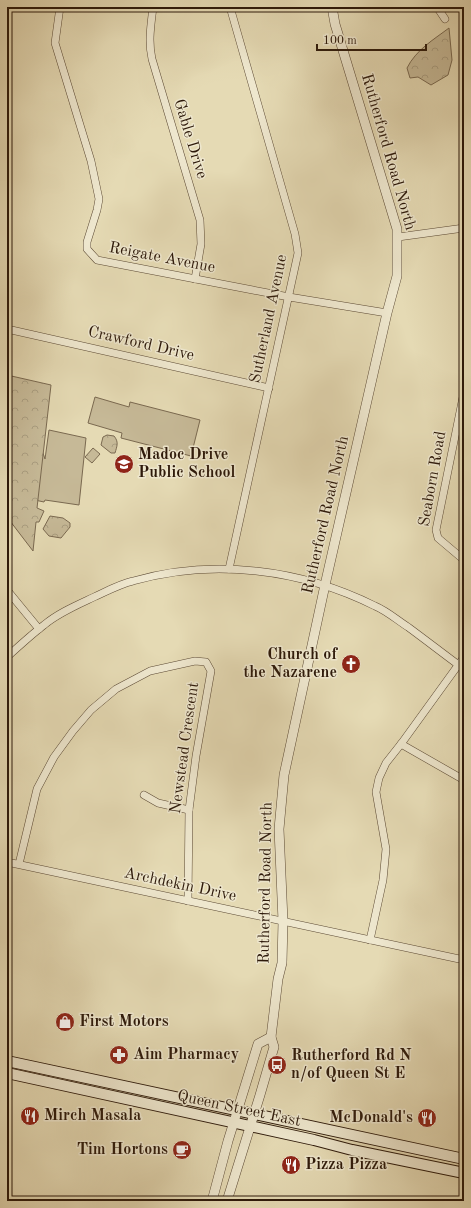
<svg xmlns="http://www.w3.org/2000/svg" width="471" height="1208" viewBox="0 0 471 1208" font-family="'Old Standard TT',serif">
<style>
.grass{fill:#c6b997;stroke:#7a6950}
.park{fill:url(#park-crowns);stroke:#7a6950}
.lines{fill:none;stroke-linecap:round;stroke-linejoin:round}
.minor-casing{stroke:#5b4934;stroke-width:8}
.tertiary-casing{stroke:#5b4934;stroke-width:10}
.secondary-casing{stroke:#2d190a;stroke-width:12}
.minor{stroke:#eee7ce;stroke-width:7}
.tertiary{stroke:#eee7ce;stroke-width:9}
.secondary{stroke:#eee7ce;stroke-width:10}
.labels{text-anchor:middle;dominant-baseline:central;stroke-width:3;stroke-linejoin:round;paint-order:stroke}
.street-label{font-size:16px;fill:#2d190a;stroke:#eee7ce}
.poi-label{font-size:16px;font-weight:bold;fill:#2d190a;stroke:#eee7ce;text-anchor:start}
</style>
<defs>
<pattern id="park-crowns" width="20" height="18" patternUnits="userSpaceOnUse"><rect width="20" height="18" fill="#c6b997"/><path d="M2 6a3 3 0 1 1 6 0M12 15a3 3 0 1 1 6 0" fill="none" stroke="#aa9e81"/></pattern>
</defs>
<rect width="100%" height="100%" fill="#e5dab4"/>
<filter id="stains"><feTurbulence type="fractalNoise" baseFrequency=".005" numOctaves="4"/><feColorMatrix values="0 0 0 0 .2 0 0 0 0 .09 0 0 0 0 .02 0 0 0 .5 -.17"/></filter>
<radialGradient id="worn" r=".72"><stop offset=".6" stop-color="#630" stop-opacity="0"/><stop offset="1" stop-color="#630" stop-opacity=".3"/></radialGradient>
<g class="grass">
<polygon points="95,397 129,407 130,402 200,420 191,456 121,438 122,433 88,423"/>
<polygon points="7,411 42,450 45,459 49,430 86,438 79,505 45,500 44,502 7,494"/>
</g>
<g class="park">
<path d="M449,28L452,60L448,75L431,85L418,77L410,78L407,68C416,50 433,40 449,28Z"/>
<polygon points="7,375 51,385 37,508 44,511 39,522 36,522 33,551 7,517"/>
<path d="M107,435L114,436C119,442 117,446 115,453H111L101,445L103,437Z"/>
<polygon points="93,448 100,454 92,463 85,457"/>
<polygon points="50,516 63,518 70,523 70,527 61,538 49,536 43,529"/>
</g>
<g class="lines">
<defs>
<g id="minor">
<polyline points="60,7 55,43 91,161 99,199 97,210 87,242 87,249 97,260 289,297 387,313"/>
<path d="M153,7C151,25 148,41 152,59L200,220L201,244L195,279"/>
<polyline points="437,7 445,19"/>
<polyline points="398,237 464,228"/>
<polyline points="7,329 269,388"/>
<polyline points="464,392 436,530 438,538 464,560"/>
<polyline points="229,569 298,253 295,234 230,7"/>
<polyline points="7,590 39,629"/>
<path d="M7,657C19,646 31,635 44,625C58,613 77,605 94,597C107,591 120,584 133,581C213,558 301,569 375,606C387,611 397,620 408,627C427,641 445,655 464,669"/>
<polyline points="401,744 464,780"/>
<polyline points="144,795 158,803 189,810"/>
<polyline points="7,862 464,960"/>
<polyline points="19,864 37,789 54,757 73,731 91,710 116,689 150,671 195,661 206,662 211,671 196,756 189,810 188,901"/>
<polyline points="370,940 383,880 386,849 376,792 379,778 386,763 401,744 464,657"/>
</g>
<g id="tertiary">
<polyline points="212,1201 228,1141 258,1044 271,1037"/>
<polyline points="227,1201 260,1095 274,1047 271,1037 278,979 282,963 283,921 279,829 284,775 325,585 387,313 397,276 397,229 335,24 332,7"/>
</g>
<g id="secondary">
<polyline points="7,1061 464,1159"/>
<polyline points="7,1073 314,1140 352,1150 464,1173"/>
</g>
</defs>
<use href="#minor" class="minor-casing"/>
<use href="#tertiary" class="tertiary-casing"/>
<use href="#secondary" class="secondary-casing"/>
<use href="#minor" class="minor"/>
<use href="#tertiary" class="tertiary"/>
<use href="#secondary" class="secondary"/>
</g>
<defs>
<symbol id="school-disc" viewBox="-11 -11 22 22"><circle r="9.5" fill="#8f2418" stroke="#eee7ce"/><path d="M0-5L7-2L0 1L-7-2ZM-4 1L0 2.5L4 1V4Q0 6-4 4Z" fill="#fff"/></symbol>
<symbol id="church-disc" viewBox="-11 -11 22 22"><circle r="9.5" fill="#8f2418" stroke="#eee7ce"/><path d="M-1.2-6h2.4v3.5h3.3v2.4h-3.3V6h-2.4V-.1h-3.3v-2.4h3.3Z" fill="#fff"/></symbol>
<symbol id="shop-disc" viewBox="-11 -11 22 22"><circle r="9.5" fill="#8f2418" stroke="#eee7ce"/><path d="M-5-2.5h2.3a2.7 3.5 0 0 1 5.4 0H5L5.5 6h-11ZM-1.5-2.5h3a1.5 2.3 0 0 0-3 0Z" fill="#fff"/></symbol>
<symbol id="pharmacy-disc" viewBox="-11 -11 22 22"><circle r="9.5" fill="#8f2418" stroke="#eee7ce"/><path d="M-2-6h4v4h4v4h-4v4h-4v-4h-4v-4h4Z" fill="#fff"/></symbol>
<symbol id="bus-disc" viewBox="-11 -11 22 22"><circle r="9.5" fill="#8f2418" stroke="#eee7ce"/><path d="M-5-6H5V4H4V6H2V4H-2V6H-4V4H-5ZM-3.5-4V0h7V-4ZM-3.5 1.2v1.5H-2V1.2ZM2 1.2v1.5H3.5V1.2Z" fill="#fff"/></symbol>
<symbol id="restaurant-disc" viewBox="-11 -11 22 22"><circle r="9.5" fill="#8f2418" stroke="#eee7ce"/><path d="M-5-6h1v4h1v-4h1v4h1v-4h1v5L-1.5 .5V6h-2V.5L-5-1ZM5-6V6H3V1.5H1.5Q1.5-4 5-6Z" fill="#fff"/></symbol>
<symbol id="cafe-disc" viewBox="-11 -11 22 22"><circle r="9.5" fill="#8f2418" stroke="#eee7ce"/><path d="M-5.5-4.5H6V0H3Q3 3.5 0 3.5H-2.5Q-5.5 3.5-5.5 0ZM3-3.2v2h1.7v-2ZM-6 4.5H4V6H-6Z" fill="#fff"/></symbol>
</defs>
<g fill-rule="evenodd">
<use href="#school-disc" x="113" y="453" width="22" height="22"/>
<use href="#church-disc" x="340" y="653" width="22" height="22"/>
<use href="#shop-disc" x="54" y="1011" width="22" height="22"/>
<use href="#pharmacy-disc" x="108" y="1044" width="22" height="22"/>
<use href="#bus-disc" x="266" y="1054" width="22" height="22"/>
<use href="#restaurant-disc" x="19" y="1105" width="22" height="22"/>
<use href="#restaurant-disc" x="416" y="1107" width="22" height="22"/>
<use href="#cafe-disc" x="171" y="1139" width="22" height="22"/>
<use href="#restaurant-disc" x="280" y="1154" width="22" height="22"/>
</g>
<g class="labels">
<g class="street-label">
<text transform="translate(190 139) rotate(73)">Gable Drive</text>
<text transform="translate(388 152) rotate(74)">Rutherford Road North</text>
<text transform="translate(162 258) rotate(11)">Reigate Avenue</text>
<text transform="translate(269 319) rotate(-78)">Sutherland Avenue</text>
<text transform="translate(141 344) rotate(13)">Crawford Drive</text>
<text transform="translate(433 479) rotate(-80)">Seaborn Road</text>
<text transform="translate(326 515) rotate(-77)">Rutherford Road North</text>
<text transform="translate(185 748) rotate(-82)">Newstead Crescent</text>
<text transform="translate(266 883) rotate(-89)">Rutherford Road North</text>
<text transform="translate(180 885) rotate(12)">Archdekin Drive</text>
<text transform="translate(239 1109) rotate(12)">Queen Street East</text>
</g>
<g class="poi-label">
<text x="138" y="455">Madoc Drive<tspan x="138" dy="18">Public School</tspan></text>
<text x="337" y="655" text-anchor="end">Church of<tspan x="337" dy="18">the Nazarene</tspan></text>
<text x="79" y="1022">First Motors</text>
<text x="133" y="1055">Aim Pharmacy</text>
<text x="291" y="1056">Rutherford Rd N<tspan x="291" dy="18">n/of Queen St E</tspan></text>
<text x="44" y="1116">Mirch Masala</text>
<text x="413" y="1118" text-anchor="end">McDonald's</text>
<text x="168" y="1150" text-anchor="end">Tim Hortons</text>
<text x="305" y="1165">Pizza Pizza</text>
</g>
</g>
<rect width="471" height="1208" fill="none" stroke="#e5dab4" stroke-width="24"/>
<rect x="8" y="8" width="455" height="1192" fill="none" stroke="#2d190a" stroke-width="2"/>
<rect x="12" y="12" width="447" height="1184" fill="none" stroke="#2d190a"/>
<path d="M317 44v6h109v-6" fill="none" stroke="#2d190a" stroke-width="2"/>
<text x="323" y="44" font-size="12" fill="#2d190a" stroke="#eee7ce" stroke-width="3" paint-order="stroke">100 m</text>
<rect width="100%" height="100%" filter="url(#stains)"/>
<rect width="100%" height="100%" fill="url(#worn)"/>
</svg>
